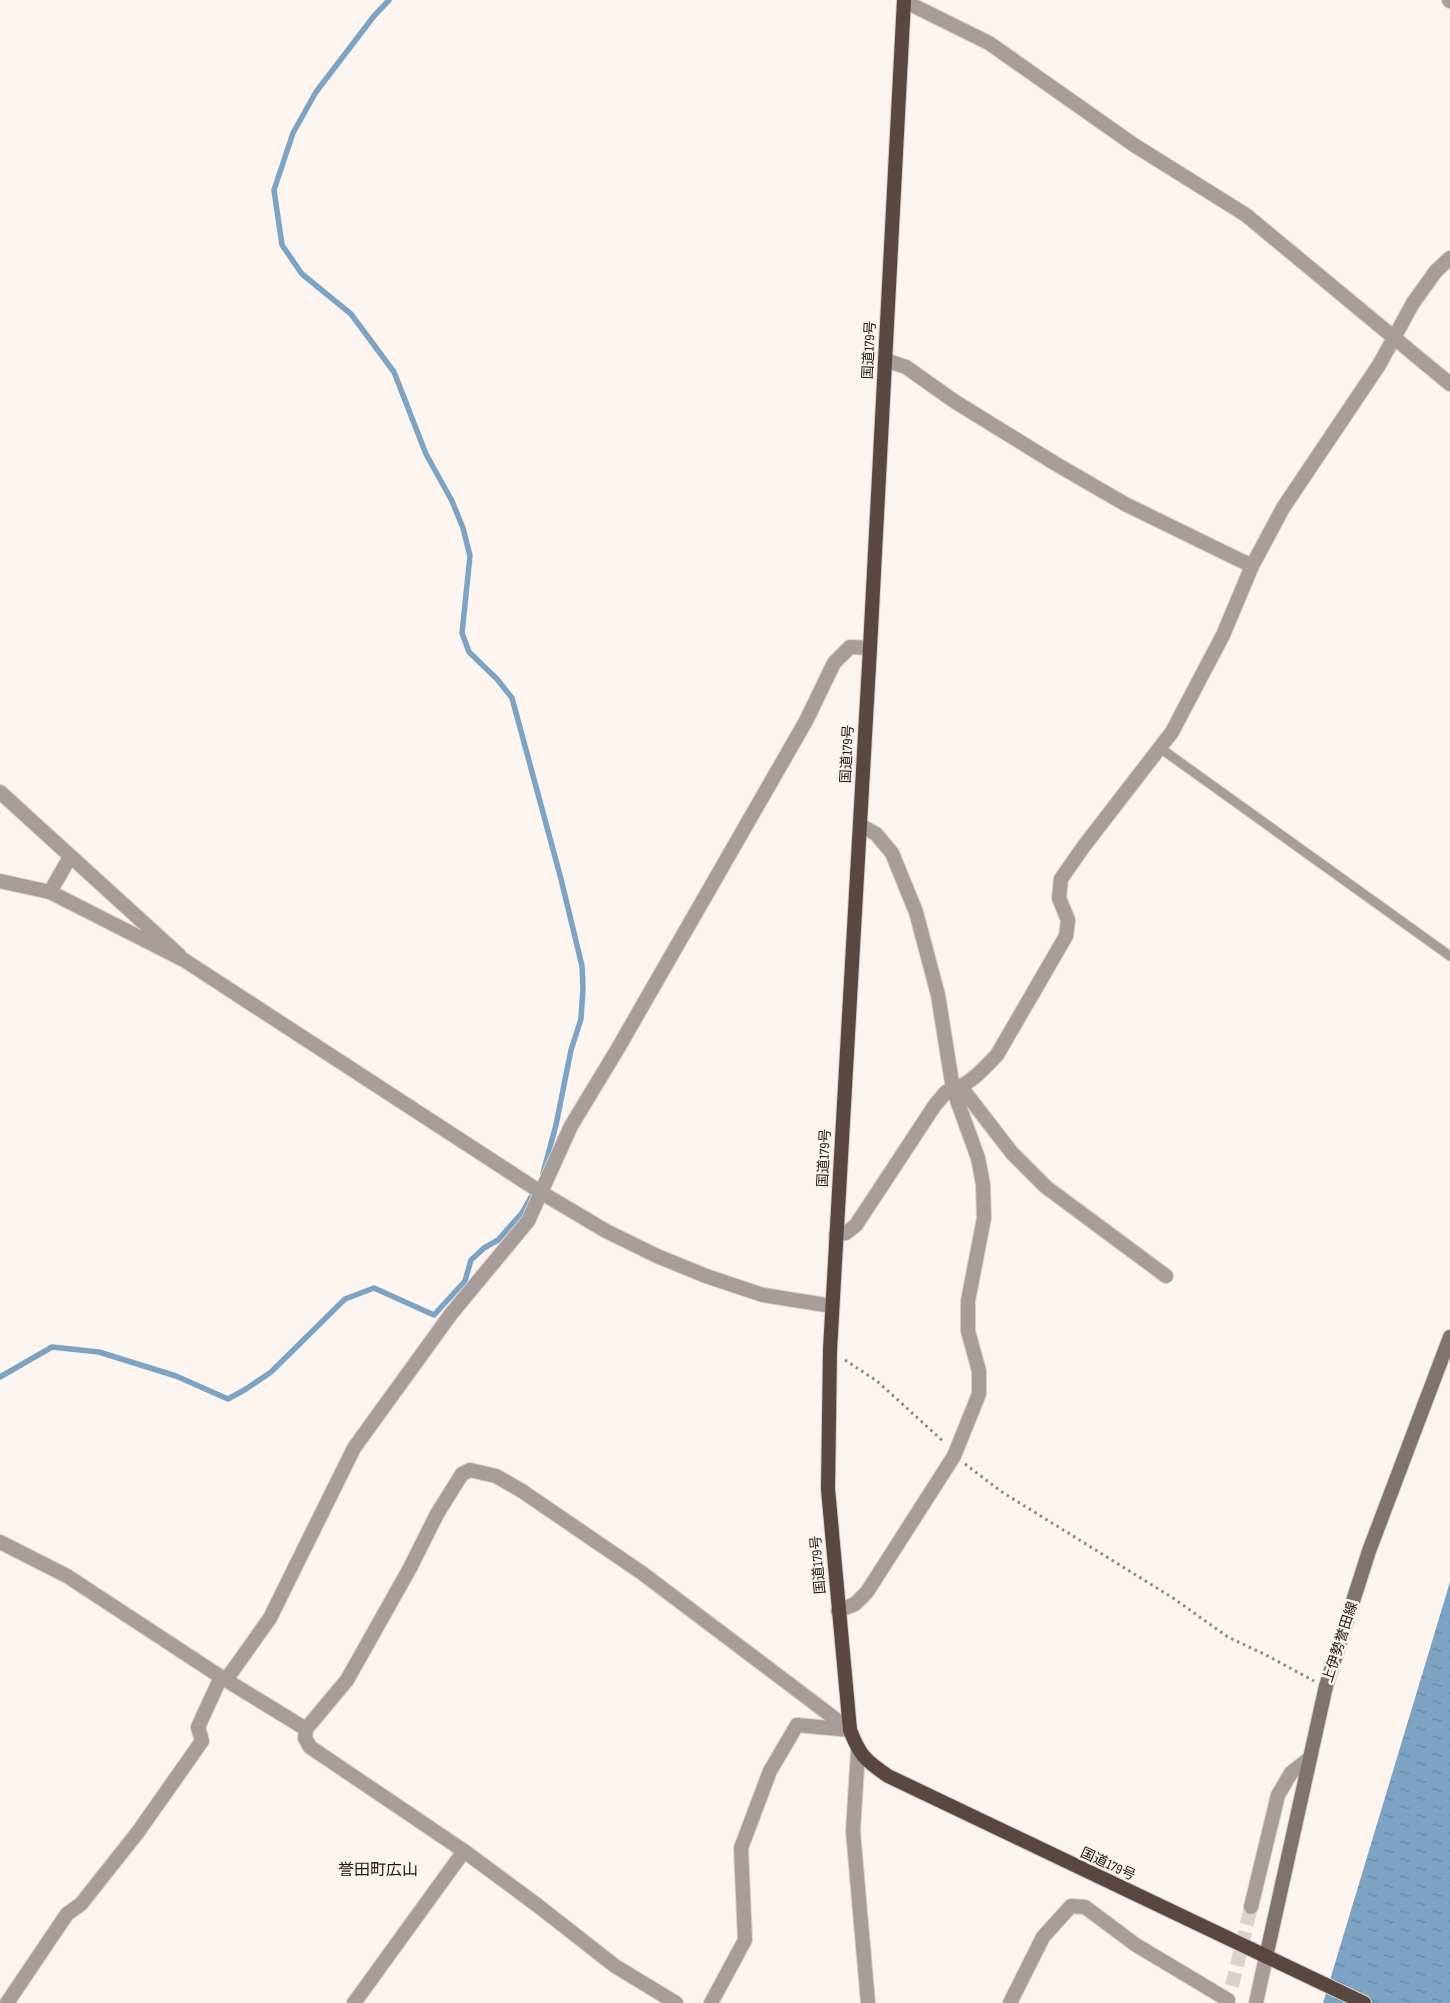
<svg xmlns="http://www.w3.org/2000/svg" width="1450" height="2003" viewBox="0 0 1450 2003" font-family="'Sofia Sans Condensed','Noto Sans JP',sans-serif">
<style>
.water{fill:url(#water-ripples)}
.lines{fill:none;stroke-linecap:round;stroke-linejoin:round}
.stream{stroke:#7da3c3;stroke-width:5.5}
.minor-tunnel{stroke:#dad3cd;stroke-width:14;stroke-dasharray:14 7;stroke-linecap:butt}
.service-casing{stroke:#d8d0ca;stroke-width:11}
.minor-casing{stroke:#d8d0ca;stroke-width:16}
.tertiary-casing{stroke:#d8d0ca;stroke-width:16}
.secondary-casing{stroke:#d8d0ca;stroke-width:16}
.trunk-casing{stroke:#d8d0ca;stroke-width:16}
.path{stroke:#8f8882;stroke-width:3;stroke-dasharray:2.5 4;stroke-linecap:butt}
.service{stroke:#a79d98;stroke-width:9}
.minor{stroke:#a79d98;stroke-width:14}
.tertiary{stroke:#a79d98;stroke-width:14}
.secondary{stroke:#80726c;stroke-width:14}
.trunk{stroke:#5a4840;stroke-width:14}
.labels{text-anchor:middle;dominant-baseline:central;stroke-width:5;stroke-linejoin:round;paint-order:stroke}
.street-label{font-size:14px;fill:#1c1510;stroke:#fcf4ee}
.quarter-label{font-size:16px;fill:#1c1510;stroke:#fcf4ee}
</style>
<defs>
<pattern id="water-ripples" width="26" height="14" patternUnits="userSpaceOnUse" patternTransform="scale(1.25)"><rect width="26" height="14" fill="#7da3c3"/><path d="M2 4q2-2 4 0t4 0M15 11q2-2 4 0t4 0" fill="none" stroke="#66849d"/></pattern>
</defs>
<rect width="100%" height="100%" fill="#fcf4ee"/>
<polygon class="water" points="1450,1582 1450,2003 1323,2003"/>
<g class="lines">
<g class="stream">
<polyline points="389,0 374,16 316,92 293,133 274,190 282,245 302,274 351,314 394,372 426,454 452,501 463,528 470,556 462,633 469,652 497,679 512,698 561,879 582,966 583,988 581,1019 571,1050 556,1125 543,1173"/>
<polyline points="0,1377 52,1347 99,1352 176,1376 228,1399 246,1389 271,1372 345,1299 374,1288 434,1315 465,1281 471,1260 484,1248 498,1240 522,1213 536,1188"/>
</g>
<polyline class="minor-tunnel" points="1232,1986 1251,1907"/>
<defs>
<polyline id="service" points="1160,748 1450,956"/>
<g id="minor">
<polyline points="1449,0 1450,1"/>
<polyline points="904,1 989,43 1134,145 1246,215 1450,384"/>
<polyline points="885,360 906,367 954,401 1056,464 1125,504 1252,566"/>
<polyline points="0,792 179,955"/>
<path d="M860,825L876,834L892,853L916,912L938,995L953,1089C971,1084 984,1068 997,1055L1066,936L1068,920L1059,898L1061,879L1084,846L1172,732L1223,635L1252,566L1283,508L1379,365L1413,303L1436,271L1450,258"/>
<polyline points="50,892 70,857"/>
<polyline points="961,1087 1012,1153 1046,1187 1166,1276"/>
<polyline points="836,1235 846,1233 856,1225 935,1105 946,1092 953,1089 978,1158 983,1184 984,1218 968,1301 968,1331 979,1371 979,1394 954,1456 867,1592 855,1604 838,1611"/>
<polyline points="0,1542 67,1576 221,1677 306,1729"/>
<polyline points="226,1680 270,1618 354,1448 451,1314 528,1221 571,1126 617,1050 806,721 834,663 850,647 870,648"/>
<polyline points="1251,1907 1278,1795 1291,1773 1310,1758"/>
<polyline points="7,2003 67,1914 81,1904 138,1832 202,1741 198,1727 221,1677"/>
<polyline points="354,2003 464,1851"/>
<polyline points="676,2003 615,1966 537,1905 464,1851 310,1747 305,1738 306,1729 347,1680 410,1568 437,1514 462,1474 470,1470 496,1476 522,1491 642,1573 850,1730"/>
<polyline points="711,2003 745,1940 741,1848 770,1771 797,1725 850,1730"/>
<polyline points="1010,2003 1043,1937 1071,1906 1085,1907 1136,1945 1228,2000"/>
<polyline points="1256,2003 1266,1957"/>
</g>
<g id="tertiary">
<polyline points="0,881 50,892 184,960 542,1193 606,1231 657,1256 706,1276 763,1295 832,1306"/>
<polyline points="858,1751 853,1831 868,2003"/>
</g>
<polyline id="secondary" points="1266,1957 1326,1686 1369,1551 1450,1337"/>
<path id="trunk" d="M904,0L870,648L830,1350L828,1489L850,1730C860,1756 865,1760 888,1776L1364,2003"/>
</defs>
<use href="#service" class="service-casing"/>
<use href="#minor" class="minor-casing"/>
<use href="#tertiary" class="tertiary-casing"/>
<use href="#secondary" class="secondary-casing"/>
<use href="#trunk" class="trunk-casing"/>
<g class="path">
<polyline points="845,1360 877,1381 944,1442"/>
<polyline points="965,1464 1002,1492 1173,1598 1228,1637 1266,1655 1314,1681"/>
</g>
<use href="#service" class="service"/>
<use href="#minor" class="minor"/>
<use href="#tertiary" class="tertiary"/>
<use href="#secondary" class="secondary"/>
<use href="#trunk" class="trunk"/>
</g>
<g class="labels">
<g class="street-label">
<text transform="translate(869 350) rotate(-87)">国道179号</text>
<text transform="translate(847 754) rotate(-87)">国道179号</text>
<text transform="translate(824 1158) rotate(-87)">国道179号</text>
<text transform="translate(818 1565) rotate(-95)">国道179号</text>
<text transform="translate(1340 1642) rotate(-72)">上伊勢誉田線</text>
<text transform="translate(1108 1864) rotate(25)">国道179号</text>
</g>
<g class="quarter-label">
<text x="378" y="1870">誉田町広山</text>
</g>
</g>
</svg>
